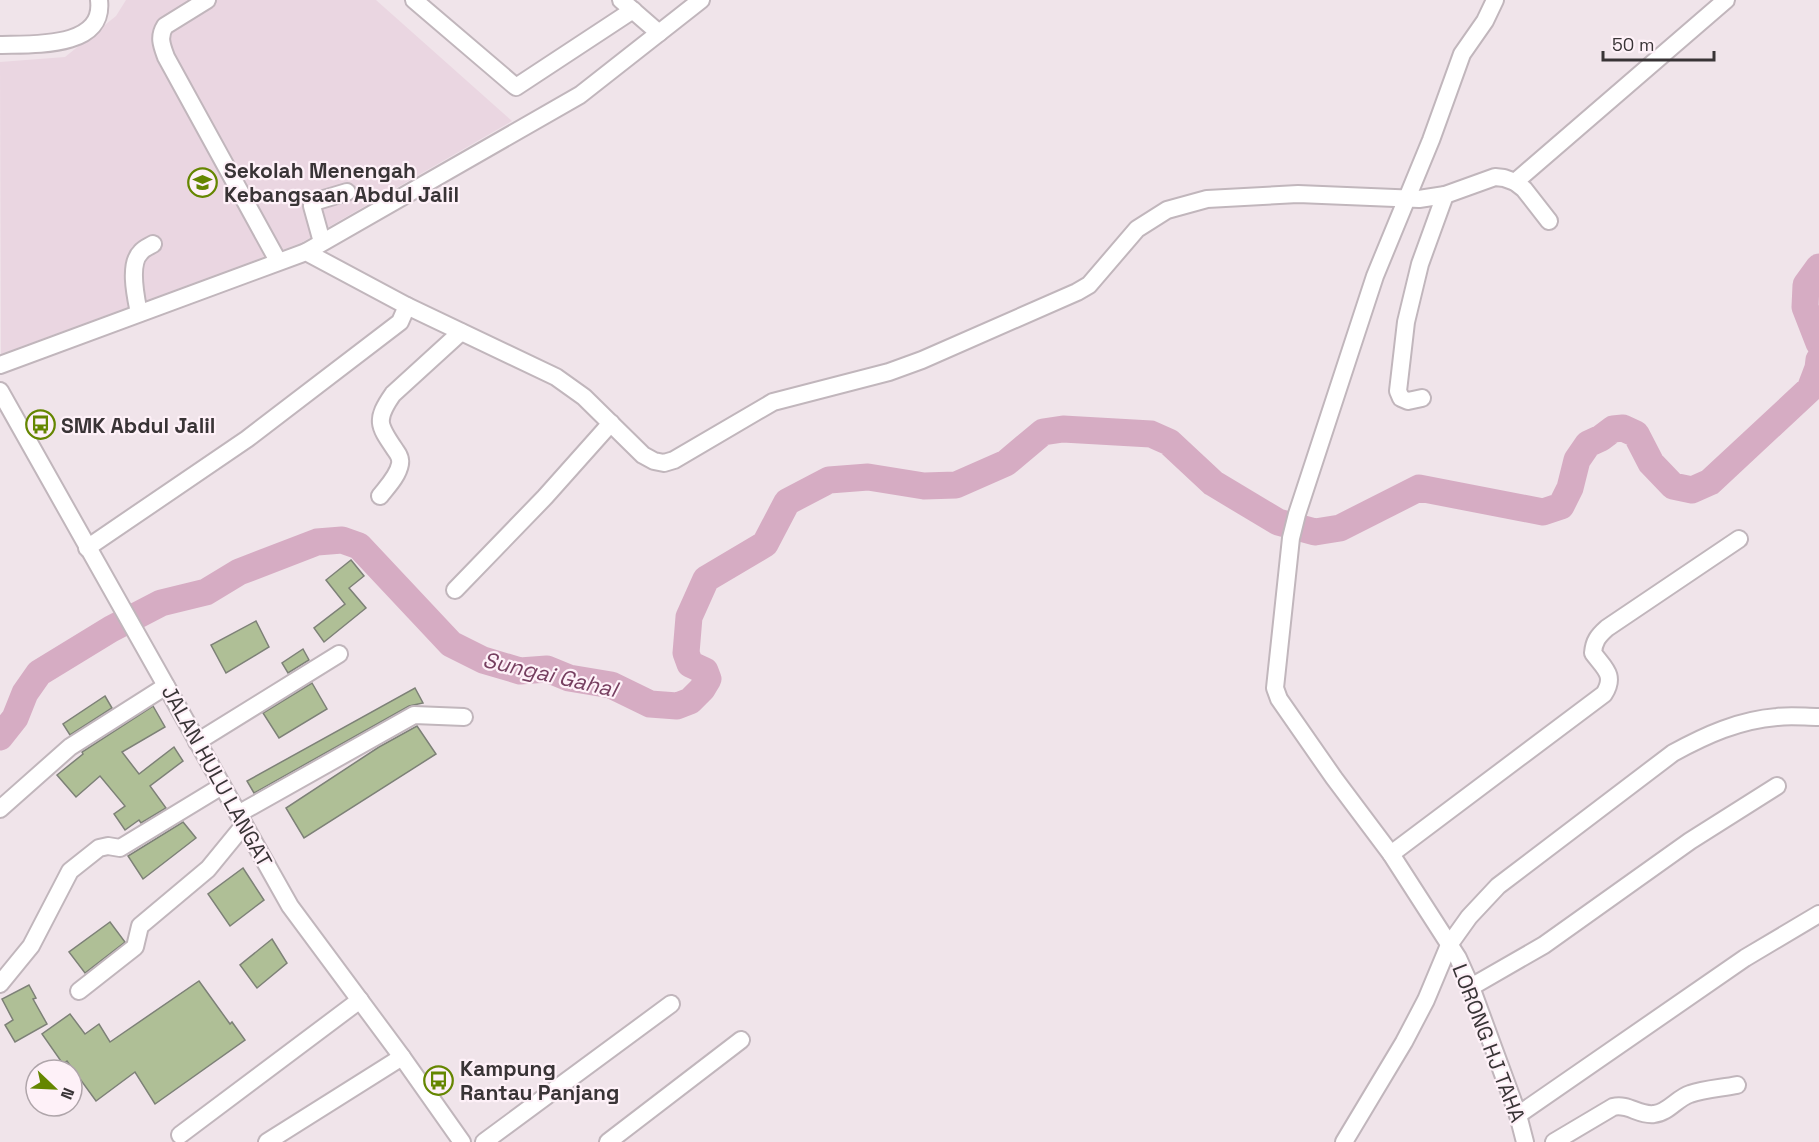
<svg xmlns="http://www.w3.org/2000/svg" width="1819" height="1142" viewBox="0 0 1819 1142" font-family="'Space Grotesk',sans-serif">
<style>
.built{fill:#ead6e1}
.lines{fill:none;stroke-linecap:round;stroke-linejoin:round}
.river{stroke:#d6acc3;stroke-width:27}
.building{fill:#afbf96;stroke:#7d8177;stroke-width:1.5}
.minor-casing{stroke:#c1b6bc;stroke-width:20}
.minor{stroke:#fff;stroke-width:16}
.labels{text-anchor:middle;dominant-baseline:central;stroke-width:4.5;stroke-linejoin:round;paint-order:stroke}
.poi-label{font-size:21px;font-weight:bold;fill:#393436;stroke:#fef1f8;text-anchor:start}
.street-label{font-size:21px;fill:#393436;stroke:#fef1f8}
.water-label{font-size:22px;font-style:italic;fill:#763f60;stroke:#fef1f8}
</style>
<rect width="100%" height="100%" fill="#f0e4ea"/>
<polygon class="built" points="126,0 376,0 512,121 301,243 1,354 0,62 65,57 116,16"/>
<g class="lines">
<g class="river">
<polyline points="1819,267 1806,285 1805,307 1819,343"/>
<polyline points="0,737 15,718 25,693 39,673 111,629 161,603 206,592 239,572 317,542 342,540 359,546 451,644 483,660 520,671 547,669 569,678 611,685 650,704 677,706 690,701 702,689 708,679 705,671 690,664 686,653 689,617 706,579 765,544 787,502 829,480 868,477 924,486 956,485 1006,463 1043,432 1063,429 1151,434 1169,442 1213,483 1278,522 1315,532 1340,528 1419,488 1543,512 1561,506 1570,488 1577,460 1588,444 1601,438 1613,429 1623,428 1636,434 1651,463 1673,486 1692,490 1710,482 1810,389 1818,368 1819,360"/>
</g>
</g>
<g class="building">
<polygon points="351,560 364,576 349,588 366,608 324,642 314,628 345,604 326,580"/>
<polygon points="256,621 269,647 226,673 211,645"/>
<polygon points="303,649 309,660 288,673 282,663"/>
<polygon points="312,683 327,709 279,738 263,713"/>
<polygon points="415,688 423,703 409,706 254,793 247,781"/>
<polygon points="105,696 112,708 70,735 63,724"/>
<polygon points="153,706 165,727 122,752 139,774 174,747 183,761 150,786 166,808 141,823 139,820 125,830 114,814 125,806 100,776 76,797 57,775 83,754 82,752"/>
<polygon points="417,726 436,754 304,838 286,808 379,747"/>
<polygon points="183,822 196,838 143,879 128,856"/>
<polygon points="243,868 264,900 230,926 208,894"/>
<polygon points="110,922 125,942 85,973 69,952"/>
<polygon points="272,939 287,963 257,988 240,965"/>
<polygon points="199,981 230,1024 232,1022 245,1040 155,1104 135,1072 96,1101 67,1061 63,1064 42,1034 70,1014 85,1034 99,1024 110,1042"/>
<polygon points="29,985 36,998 33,999 47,1024 15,1042 5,1025 13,1020 2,999"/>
</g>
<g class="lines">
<defs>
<g id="minor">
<path d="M207,0L165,26C158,37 162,46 166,57L278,261"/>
<polyline points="414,0 516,87 633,10"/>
<polyline points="621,0 659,33"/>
<polyline points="1495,0 1485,21 1462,54 1431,140 1375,276 1297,514 1291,538 1275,688 1279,699 1334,778 1391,854 1458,958 1471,987 1518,1115 1525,1142"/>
<path d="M0,45C32,44 105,49 99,0"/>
<polyline points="1515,182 1726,0"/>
<polyline points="322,242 312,206 317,201 347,192"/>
<polyline points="306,252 580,95 701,0"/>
<path d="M139,313C136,298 128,264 141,252C144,248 150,246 153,244"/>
<polyline points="0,365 306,252 407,306 556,377 584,397 643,455 654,461 664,463 674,460 773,402 889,372 922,360 1077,292 1089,285 1137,229 1167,210 1207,199 1298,194 1419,199 1445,195 1495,177 1504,178 1515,182 1524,189 1549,221"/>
<polyline points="0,391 290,906 402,1057 462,1142"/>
<polyline points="1422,398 1408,401 1401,398 1398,391 1406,322 1420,264 1445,195"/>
<path d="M380,496C387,487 398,476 400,464C401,459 399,455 396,451C379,426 374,421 393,394L461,332"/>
<polyline points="87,548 247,439 400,322 407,306"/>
<polyline points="455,590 545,497 611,423"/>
<polyline points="197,742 339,654"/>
<polyline points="0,809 70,747 166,686"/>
<polyline points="238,814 414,715 464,717"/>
<path d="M1391,854L1604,694C1616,675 1604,668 1593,653C1594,641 1598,636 1607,628L1739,539"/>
<polyline points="0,984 31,946 70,871 99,848 108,846 120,848 222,786"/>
<polyline points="1471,987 1544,945 1690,841 1777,786"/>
<polyline points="79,991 135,947 140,926 208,869 244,825"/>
<polyline points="1518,1115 1745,958 1819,914"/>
<polyline points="180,1135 360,1000"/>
<polyline points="267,1142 402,1057"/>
<polyline points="484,1142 671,1004"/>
<polyline points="608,1142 741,1040"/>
<path d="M1344,1142L1404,1042L1426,1000L1449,945L1469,917L1498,886L1673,753C1706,735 1739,720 1777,717C1791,715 1805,717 1819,717"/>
<path d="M1554,1142L1613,1107C1628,1103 1639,1116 1654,1114C1668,1113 1677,1098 1690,1094C1704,1089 1722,1088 1737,1085"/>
</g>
</defs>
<use href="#minor" class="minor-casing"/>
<use href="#minor" class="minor"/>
</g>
<defs>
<symbol id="school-ring" viewBox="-11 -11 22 22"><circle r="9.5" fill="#fef1f8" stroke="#658600" stroke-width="1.5"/><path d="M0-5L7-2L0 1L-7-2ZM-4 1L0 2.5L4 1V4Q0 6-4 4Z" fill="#658600"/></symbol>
<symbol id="bus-ring" viewBox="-11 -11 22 22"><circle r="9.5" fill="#fef1f8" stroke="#658600" stroke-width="1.5"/><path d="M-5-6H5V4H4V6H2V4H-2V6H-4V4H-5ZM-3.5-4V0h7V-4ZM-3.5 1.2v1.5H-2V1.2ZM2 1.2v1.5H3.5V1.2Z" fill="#658600"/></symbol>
</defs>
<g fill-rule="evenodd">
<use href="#school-ring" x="186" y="166" width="33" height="33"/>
<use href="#bus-ring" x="24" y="408" width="33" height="33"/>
<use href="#bus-ring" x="422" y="1064" width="33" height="33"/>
</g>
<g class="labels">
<g class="poi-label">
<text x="224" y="170">Sekolah Menengah<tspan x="224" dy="24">Kebangsaan Abdul Jalil</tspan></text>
<text x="61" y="425">SMK Abdul Jalil</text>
<text x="460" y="1068">Kampung<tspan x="460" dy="24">Rantau Panjang</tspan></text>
</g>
<g class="street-label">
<text transform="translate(217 776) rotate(61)">JALAN HULU LANGAT</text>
<text transform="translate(1489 1043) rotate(69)">LORONG HJ TAHA</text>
</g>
<g class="water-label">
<text transform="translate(550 674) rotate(13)">Sungai Gahal</text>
</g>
</g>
<g transform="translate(54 1088) rotate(113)"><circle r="28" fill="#fef1f8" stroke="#afa5aa" stroke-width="1.5"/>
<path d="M0-4.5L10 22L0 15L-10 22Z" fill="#658600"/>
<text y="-9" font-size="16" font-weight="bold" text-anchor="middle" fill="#393436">N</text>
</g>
<path d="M1603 51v9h111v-9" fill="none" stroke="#393436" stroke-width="3"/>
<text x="1612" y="51" font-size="18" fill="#393436" stroke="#fef1f8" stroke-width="4.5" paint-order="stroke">50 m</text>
</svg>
